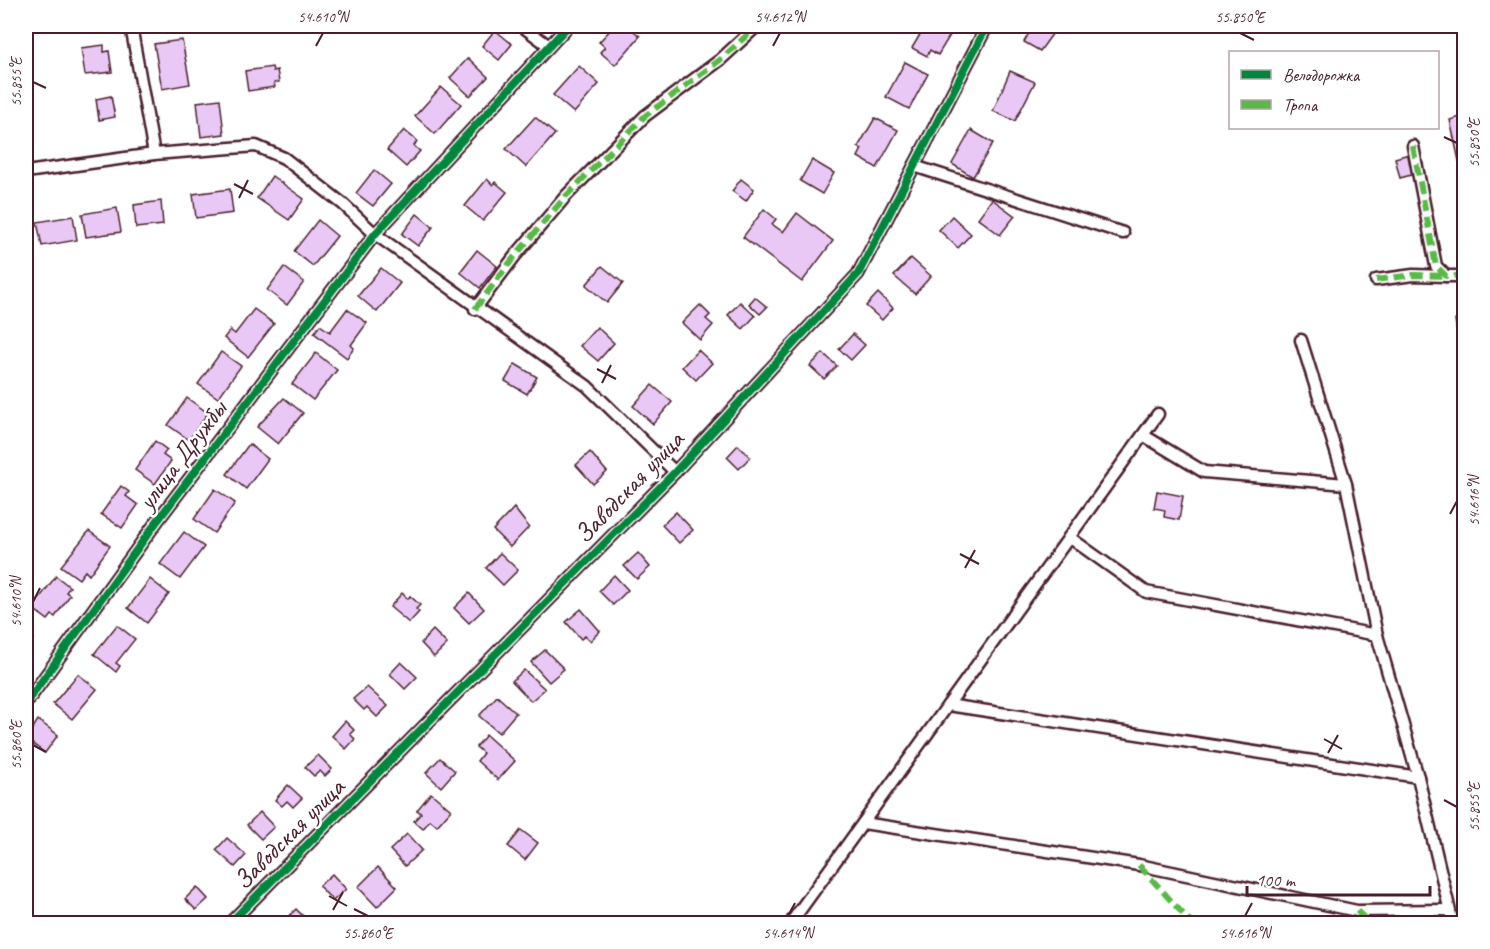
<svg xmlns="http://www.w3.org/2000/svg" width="1490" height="949" viewBox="0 0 1490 949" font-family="Caveat,sans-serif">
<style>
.building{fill:#e9c8f5;stroke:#4a1f2b;stroke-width:1.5}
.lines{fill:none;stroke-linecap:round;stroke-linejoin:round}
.minor-casing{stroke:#4a1f2b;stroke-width:15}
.minor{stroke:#fff;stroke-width:10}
.quiet{stroke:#58b947;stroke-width:6;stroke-dasharray:12 6;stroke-linecap:butt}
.cycleway-casing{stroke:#fff;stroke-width:11}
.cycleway{stroke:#00873e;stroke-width:8}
.ticks{fill:none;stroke:#4a1f2b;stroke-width:2}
.labels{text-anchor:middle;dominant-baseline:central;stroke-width:5;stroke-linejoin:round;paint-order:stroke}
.street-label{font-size:26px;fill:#4a1f2b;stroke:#fff}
.neatline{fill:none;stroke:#4a1f2b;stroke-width:2}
.ticks-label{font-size:15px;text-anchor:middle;fill:#4a1f2b}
</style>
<rect width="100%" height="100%" fill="#fff"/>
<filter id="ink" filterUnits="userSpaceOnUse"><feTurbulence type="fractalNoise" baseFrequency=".0167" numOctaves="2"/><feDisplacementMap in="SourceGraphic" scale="12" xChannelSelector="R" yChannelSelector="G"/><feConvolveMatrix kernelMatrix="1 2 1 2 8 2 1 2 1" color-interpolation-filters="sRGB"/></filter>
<g filter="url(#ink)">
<g class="building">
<polygon points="614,26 627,26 640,36 615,65 600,52 605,47 599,42"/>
<polygon points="925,26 955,27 938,55 930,50 927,56 912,48"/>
<polygon points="1033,26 1058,26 1040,51 1024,42"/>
<polygon points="495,30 512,44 499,60 482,46"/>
<polygon points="182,40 190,84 162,89 154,44"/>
<polygon points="104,45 104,52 109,51 112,72 85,75 81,48"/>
<polygon points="468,58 488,77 470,96 450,78"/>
<polygon points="905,62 928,74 909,109 886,97"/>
<polygon points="579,66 599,84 574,113 553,95"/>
<polygon points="272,67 273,71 277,70 279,82 274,83 275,87 248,91 245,71"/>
<polygon points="1010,71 1035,82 1015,121 993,111"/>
<polygon points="441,87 461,104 435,134 415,116"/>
<polygon points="111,96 115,117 99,120 96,99"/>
<polygon points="220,99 224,134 201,137 197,102"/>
<polygon points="1464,116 1464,159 1459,161 1450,120"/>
<polygon points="535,117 555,134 526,167 506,149"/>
<polygon points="875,118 898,130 877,168 858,157 862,149 858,147"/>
<polygon points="404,130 417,141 414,146 420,151 406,167 387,150"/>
<polygon points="971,130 993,143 973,177 952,164"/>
<polygon points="1409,154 1415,174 1400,178 1395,158"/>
<polygon points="812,160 834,173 822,194 800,181"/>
<polygon points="374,170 391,184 373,206 356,193"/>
<polygon points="272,176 304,199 289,220 257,198"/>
<polygon points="487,179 493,185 495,182 507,192 483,221 465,206"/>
<polygon points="741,179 754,189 746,201 732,191"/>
<polygon points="230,189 233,213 196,218 193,194"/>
<polygon points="992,199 1015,216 1000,235 978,218"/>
<polygon points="161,201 163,225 136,228 134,205"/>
<polygon points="117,208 121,232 86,237 82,214"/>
<polygon points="764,209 776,219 772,224 783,232 797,213 833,241 802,282 743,237"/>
<polygon points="417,214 433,227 418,246 402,234"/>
<polygon points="73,216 77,240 42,246 37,222"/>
<polygon points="952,216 971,234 958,248 939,230"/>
<polygon points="318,220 337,236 313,266 294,251"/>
<polygon points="477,250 497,266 480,288 460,272"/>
<polygon points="911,258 931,276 915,294 894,276"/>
<polygon points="602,266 623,283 607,303 586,285"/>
<polygon points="284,267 304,282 287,305 267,290"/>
<polygon points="381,268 400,283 377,312 358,296"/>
<polygon points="878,293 893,308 882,320 866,306"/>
<polygon points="755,297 767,307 760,314 749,304"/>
<polygon points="740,302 755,316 743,329 728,315"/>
<polygon points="700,305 710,315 706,319 713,325 700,340 682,323"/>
<polygon points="254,309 274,324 248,357 224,338 230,330 235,334"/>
<polygon points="347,309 367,323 351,345 354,348 347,358 314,333 320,325 330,332"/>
<polygon points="1464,319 1464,332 1457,333 1455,320"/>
<polygon points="597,327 614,343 598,361 580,346"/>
<polygon points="853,334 865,345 851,360 839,349"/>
<polygon points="698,350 712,363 696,380 682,367"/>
<polygon points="221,352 241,366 218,398 198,384"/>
<polygon points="316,353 337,370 313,400 292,384"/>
<polygon points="823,353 837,366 824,379 810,366"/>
<polygon points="515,364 537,377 527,394 505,381"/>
<polygon points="652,385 672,402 653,424 633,406"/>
<polygon points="187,398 208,413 189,440 168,425"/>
<polygon points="284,398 303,413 278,444 257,427"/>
<polygon points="155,441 167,450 163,455 171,461 155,484 135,470"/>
<polygon points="249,444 268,459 246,489 227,474"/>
<polygon points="738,445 750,457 739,469 727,457"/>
<polygon points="590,452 607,472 593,484 576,465"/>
<polygon points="121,486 129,492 126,496 138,505 122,528 101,514"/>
<polygon points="215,489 235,503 214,533 194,519"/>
<polygon points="1157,491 1183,496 1179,520 1164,517 1165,510 1154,508"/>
<polygon points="514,508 529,527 510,547 493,530"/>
<polygon points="676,512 693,530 679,543 662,525"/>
<polygon points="89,531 110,546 89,575 85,571 79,579 61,566"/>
<polygon points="184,532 204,547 180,579 160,564"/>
<polygon points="500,553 518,570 503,585 486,568"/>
<polygon points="638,553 650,567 637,579 624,566"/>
<polygon points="614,575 628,590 613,605 599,591"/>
<polygon points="56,576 70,587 66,592 70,595 55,617 52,615 48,620 32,608"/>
<polygon points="150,579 169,594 147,623 128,608"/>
<polygon points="402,593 408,599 410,596 420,605 416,609 419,612 409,623 390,607"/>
<polygon points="469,593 484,609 469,623 454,608"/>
<polygon points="581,609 600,631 590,641 585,636 581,639 566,622"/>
<polygon points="117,625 135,639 116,663 120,666 116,672 94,654"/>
<polygon points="433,630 447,644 434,657 421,643"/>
<polygon points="26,635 33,639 26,654"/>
<polygon points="545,650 564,669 549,682 531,662"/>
<polygon points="401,662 417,677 405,689 390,674"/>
<polygon points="524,670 545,689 531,701 512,681"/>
<polygon points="78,674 97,689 72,719 53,704"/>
<polygon points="367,687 388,706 377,717 367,707 364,710 353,699"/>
<polygon points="497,696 516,713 499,733 479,716"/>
<polygon points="38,720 58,735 45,753 26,739"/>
<polygon points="345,721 354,730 350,734 355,739 346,749 332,736"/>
<polygon points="486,735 515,761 498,780 477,761 483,753 476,747"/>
<polygon points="318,755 332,769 325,776 320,771 314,776 305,767"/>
<polygon points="440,758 455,771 441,787 426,773"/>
<polygon points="288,785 302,798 293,807 287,801 282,806 275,800"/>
<polygon points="431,793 451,810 437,826 430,820 423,829 414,821 421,813 417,810"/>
<polygon points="260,812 274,827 261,839 247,825"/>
<polygon points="521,830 538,843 525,860 508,846"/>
<polygon points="407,834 422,850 405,866 390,850"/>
<polygon points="227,838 246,855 235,867 216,850"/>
<polygon points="378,867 397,887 377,907 358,887"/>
<polygon points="332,874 346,889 333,901 319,886"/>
<polygon points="197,887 208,899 196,910 185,899"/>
<polygon points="296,909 311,924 289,924 285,920"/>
</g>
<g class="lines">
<defs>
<g id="minor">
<polyline points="131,26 154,154"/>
<polyline points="522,26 549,46"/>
<polyline points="1413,146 1436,266 1446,276 1464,276"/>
<polyline points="914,166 1123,233"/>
<polyline points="26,172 154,154 256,146 284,158 343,204 375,234 587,386 675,472"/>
<polyline points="1376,280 1413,275 1446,276"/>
<polyline points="475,309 515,256 566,196 645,116 720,60 757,26"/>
<polyline points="1301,340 1346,484 1377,635 1418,777 1453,924"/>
<polyline points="1143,435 1204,472 1346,484"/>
<polyline points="1069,537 1146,592 1377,635"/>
<polyline points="26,703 158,520 375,234 568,26"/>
<polyline points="948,705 1418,777"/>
<polyline points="863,823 1139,865 1357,911 1448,910"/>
<polyline points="229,924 675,472 858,274 987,26"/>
<polyline points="790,924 1158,414"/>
</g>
</defs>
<use href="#minor" class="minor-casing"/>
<use href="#minor" class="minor"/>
<g class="quiet">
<polyline points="1413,146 1436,266 1446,276 1464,276"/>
<polyline points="1376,280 1413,275 1446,276"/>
<polyline points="475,309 515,256 566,196 645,116 720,60 757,26"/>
<polyline points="1139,865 1192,924"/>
<polyline points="1357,911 1370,924"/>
</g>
<defs>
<g id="cycleway">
<polyline points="26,703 158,520 375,234 568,26"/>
<polyline points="229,924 675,472 858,274 987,26"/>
</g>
</defs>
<use href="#cycleway" class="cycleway-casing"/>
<use href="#cycleway" class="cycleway"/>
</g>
</g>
<path class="ticks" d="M1240,33L1254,40M316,46L323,33M773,46L780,33M33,82L46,88M1444,137L1457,143M234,184L253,194M239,198L248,180M597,369L616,379M602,383L611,365M1450,514L1457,501M960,554L979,564M965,568L975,550M33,602L40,588M1324,739L1342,749M33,745L46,752M1328,753L1338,735M1444,800L1457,807M329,896L347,906M354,909L368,916M333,910L343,892M788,916L795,903M1245,916L1252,903"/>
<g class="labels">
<g class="street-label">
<text transform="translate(182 455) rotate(-53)">улица Дружбы</text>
<text transform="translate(629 487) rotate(-46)">Заводская улица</text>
<text transform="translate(289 834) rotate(-45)">Заводская улица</text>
</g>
</g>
<rect width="1490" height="949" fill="none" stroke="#fff" stroke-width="66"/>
<rect x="1229" y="51" width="210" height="78" fill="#ffffff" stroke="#b7a5aa" stroke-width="1.5"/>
<rect x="1241" y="70" width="30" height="9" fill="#00873e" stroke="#b7a5aa" stroke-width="1.5"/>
<text x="1283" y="81" font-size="18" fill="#4a1f2b">Велодорожка</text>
<rect x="1241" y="100" width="30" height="9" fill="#58b947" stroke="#b7a5aa" stroke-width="1.5"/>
<text x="1283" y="111" font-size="18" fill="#4a1f2b">Тропа</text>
<path d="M1247 886v9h183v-9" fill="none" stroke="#4a1f2b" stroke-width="3"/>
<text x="1256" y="886" font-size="18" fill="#4a1f2b" stroke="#ffffff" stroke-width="4.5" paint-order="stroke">100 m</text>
<rect x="33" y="33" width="1424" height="883" class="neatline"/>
<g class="ticks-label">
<text x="323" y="22">54.610°N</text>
<text x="780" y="22">54.612°N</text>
<text x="1240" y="22">55.850°E</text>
<text transform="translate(16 82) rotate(-90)" y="5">55.855°E</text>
<text transform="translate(1474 143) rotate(-90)" y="5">55.850°E</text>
<text transform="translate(1474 501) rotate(-90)" y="5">54.616°N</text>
<text transform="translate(16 602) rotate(-90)" y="5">54.610°N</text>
<text transform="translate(16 745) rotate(-90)" y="5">55.860°E</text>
<text transform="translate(1474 807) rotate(-90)" y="5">55.855°E</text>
<text x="368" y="938">55.860°E</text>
<text x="788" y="938">54.614°N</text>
<text x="1245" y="938">54.616°N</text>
</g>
</svg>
